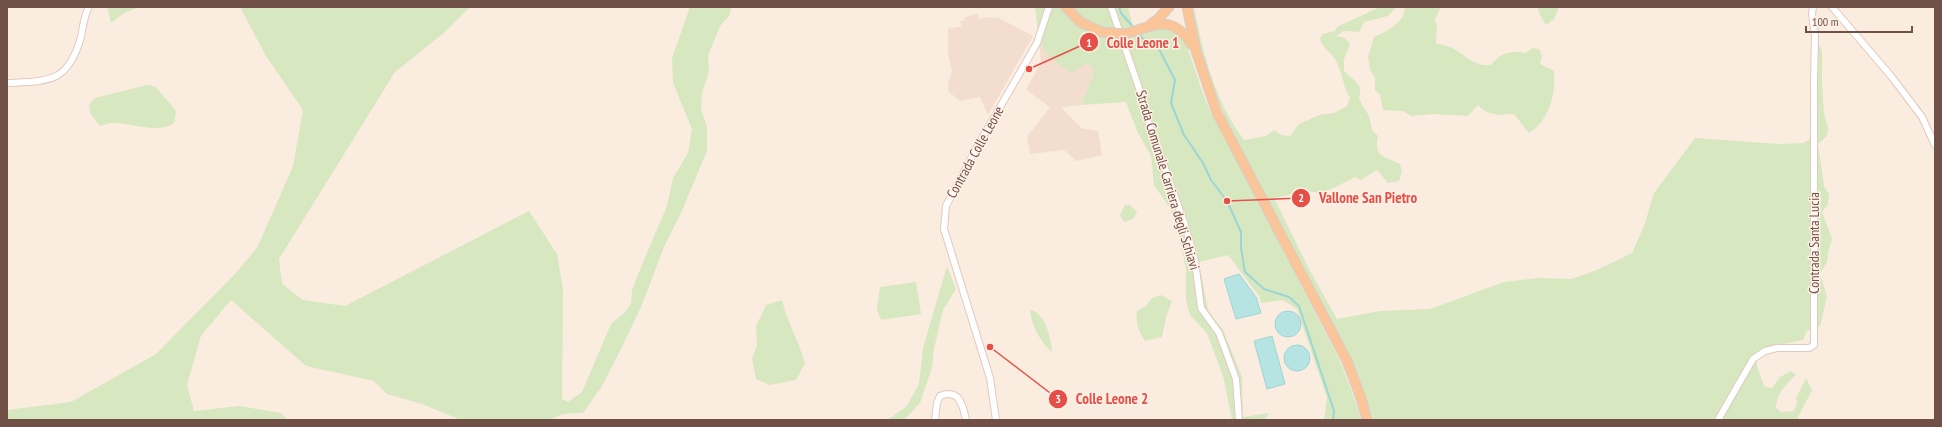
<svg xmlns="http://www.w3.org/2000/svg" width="1942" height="427" viewBox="0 0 1942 427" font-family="'PT Sans Narrow',sans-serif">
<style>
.residential{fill:#f3ddcf}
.green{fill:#d7e8c0}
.water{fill:#b6e4e3;stroke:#9cd5d5}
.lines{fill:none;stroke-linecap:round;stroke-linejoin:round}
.stream{stroke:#9cd5d5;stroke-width:2}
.minor-casing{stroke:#e1c9c0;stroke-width:8}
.primary-casing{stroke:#d7cecc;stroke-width:11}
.minor{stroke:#fff;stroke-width:6}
.primary{stroke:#f9c599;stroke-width:9}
.primary-bridge-casing{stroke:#d7cecc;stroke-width:11;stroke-linecap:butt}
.primary-bridge{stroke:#f9c599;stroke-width:9}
.labels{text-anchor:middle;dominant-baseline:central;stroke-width:3;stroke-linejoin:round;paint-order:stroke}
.street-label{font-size:14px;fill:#715048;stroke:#fff1e6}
.leader{fill:none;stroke:#e45047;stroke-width:1.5}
.callout-dot{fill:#e45047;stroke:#fff1e6;stroke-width:1.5}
.mark-label{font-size:12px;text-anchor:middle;font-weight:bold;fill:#fff}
.callout-label{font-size:15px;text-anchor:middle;font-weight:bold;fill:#e45047;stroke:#fff1e6;stroke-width:3;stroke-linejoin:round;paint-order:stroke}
</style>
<rect width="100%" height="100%" fill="#fbece0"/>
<g class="residential">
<polygon points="977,13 979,19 988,17 999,18 1033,36 988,115 980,97 960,101 948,91 949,80 952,72 948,52 948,29 962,26 960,22 964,20 964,18"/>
<polygon points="1039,42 1089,61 1094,72 1081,105 1061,107 1081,128 1098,131 1102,155 1076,161 1064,150 1030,154 1027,137 1050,107 1026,90 1041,62"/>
</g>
<g class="green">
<polygon points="107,7 139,7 124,13 111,23"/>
<polygon points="240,7 470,7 445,32 395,72 279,259 282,284 303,300 345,306 529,211 557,254 563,289 562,399 568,402 582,392 611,324 625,312 631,303 632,290 641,267 667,206 673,178 688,153 692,129 673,83 672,58 690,7 731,7 730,15 720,26 708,56 709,72 702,93 701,109 707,127 707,151 681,213 664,247 641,307 620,351 602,386 583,413 563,414 550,420 461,420 422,404 387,394 374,381 306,366 231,300 201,336 187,385 194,411 239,406 281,413 288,420 7,420 7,410 71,402 156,354 233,276 257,248 293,166 303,110 266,56"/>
<path d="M1035,7H1062L1078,25L1101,35L1071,7H1128L1135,35L1156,28L1168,29L1176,32L1186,43L1201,88L1212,116L1220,129L1228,125L1199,50L1191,7H1194C1203,54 1215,101 1244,140L1266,136L1274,130L1281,135L1290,136L1299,124L1319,115L1334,113L1347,106L1350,98C1343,87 1343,75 1337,63C1333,53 1321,48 1320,38L1323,34L1335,31L1337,27L1343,24L1380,7H1396L1388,16L1364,22L1359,32L1344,31L1336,36L1345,38L1350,44L1344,59V71C1354,82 1364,82 1359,99L1369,116L1372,130L1378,136C1373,158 1385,156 1400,164L1402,171L1399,181L1388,183L1377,170L1361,180L1355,177C1341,184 1324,196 1308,191L1274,198L1310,271L1337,319L1380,311L1430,309L1504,282L1540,278L1571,279L1597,270L1632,253L1644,226L1654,193L1695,138L1778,144L1804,143L1816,135L1818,43L1822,51V85L1824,113L1828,128L1827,136L1818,144L1824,186L1829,194L1828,205L1822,212L1832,239L1829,249L1827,262L1820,274L1827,296L1820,326L1807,331L1803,340L1765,348L1756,355L1757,366L1764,386L1772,388L1780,377L1791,371L1796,375C1786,384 1776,394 1776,408L1781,412L1794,411L1797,403L1796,398L1806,378L1812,390L1798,417L1799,420H1371L1350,359L1254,174L1246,178L1341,363L1355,400L1361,420H1324L1327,398L1297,309L1283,300L1261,303L1259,296L1228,255L1199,262L1208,310L1223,330L1242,377L1243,417L1269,413L1265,420H1232L1223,376L1207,333L1190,315L1186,300V269L1180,240L1170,208L1154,185L1151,156L1137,131L1126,102L1081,105L1094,72L1089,62L1071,73C1037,49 1040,46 1035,7Z"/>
<path d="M1405,7H1441L1435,19L1437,27L1436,43C1441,45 1449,46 1454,49C1467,56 1474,67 1491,65C1499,54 1511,49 1525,53L1533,48L1539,49L1542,56L1540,64L1554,71C1556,94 1549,121 1529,133L1514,114C1500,115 1487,116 1478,105L1468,116L1433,114L1411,116L1403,111L1383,110L1380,95L1375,90V78L1370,69L1368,57L1374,37C1387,31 1404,24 1405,7Z"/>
<polygon points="1538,7 1559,7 1554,19 1546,25 1539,13"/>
<path d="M147,85L156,87L176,111L174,123C157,135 132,122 112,123C108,123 104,125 100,126L90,113L89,104L95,98Z"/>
<polygon points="1125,205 1130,205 1137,212 1133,219 1124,222 1120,215"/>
<polygon points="947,266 956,289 943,310 934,349 932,368 920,403 904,420 887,420 906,407 919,384 923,348"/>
<polygon points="916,282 921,314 881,320 877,310 880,287"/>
<path d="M1161,295L1172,301L1166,317L1162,337L1145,341C1139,332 1135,322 1137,311L1146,306L1152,298Z"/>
<path d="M782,300C787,322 799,341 805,363L796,380L770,385L756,379L752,359L757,345L756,326L766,305Z"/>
<path d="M1032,310C1046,316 1051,338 1052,352C1040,342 1032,326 1030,311Z"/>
</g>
<g class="water">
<polygon points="1239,274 1256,297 1261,313 1236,319 1224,279"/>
<circle cx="1288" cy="324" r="13"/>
<polygon points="1272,336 1285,384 1267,389 1254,341"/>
<circle cx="1297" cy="358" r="13"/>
</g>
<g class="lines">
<g class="stream">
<polyline points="1119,7 1121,13 1134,28"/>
<polyline points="1138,33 1143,39 1158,47 1175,80 1171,103 1184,135 1203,163 1211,180 1227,201 1241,232 1241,248 1245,272 1264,289 1289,297 1299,306 1334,411 1333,420"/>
</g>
<defs>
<g id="minor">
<polyline points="1111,7 1141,94 1146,115 1185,225 1195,261 1201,308 1219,333 1236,379 1239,420"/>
<polyline points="1832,7 1891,76 1922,117 1935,145"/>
<path d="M7,83C50,81 68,83 81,37C83,27 84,15 89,7"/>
<path d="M935,420L937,403L940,396C959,388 963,405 966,420"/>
<polyline points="996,420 990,378 944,229 946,206 977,147 1037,43 1049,7"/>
<polyline points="1718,420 1753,359 1765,351 1777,348 1809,348 1814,345 1814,82 1815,36 1812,14 1813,7"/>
</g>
<g id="primary">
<polyline points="1066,7 1080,22 1102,32"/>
<polyline points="1187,7 1196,51 1217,113 1347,361 1361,398 1367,420"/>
<polyline points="1151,24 1158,19 1169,7"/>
<path d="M1147,27C1168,20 1180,26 1192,45"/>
</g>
</defs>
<use href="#minor" class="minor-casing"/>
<use href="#primary" class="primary-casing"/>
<use href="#minor" class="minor"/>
<use href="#primary" class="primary"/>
<defs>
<polyline id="primary-bridge" points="1102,32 1125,34 1147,27"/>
</defs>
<use href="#primary-bridge" class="primary-bridge-casing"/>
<use href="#primary-bridge" class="primary-bridge"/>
</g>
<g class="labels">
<g class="street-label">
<text transform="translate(975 152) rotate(-61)">Contrada Colle Leone</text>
<text transform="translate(1168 180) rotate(73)">Strada Comunale Carriera degli Schiavi</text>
<text transform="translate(1814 243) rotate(-90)">Contrada Santa Lucia</text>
</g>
</g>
<path class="leader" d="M1029 69L1089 42M1227 201L1301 198M990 347L1058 399"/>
<g class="callout-dot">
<circle cx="1029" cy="69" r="4"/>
<circle cx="1227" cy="201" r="4"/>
<circle cx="990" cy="347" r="4"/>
<circle cx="1089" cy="42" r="10"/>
<circle cx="1301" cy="198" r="10"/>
<circle cx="1058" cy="399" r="10"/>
</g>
<g class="mark-label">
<text x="1089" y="47">1</text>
<text x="1301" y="202">2</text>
<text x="1058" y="403">3</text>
</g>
<g class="callout-label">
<text x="1143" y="48">Colle Leone 1</text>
<text x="1368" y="203">Vallone San Pietro</text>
<text x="1112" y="404">Colle Leone 2</text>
</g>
<rect width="1942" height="427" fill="none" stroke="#715048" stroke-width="16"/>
<path d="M1806 26v6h106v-6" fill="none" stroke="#715048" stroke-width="2"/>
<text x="1812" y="26" font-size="12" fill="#715048" stroke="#fff1e6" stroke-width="3" paint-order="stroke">100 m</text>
</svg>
